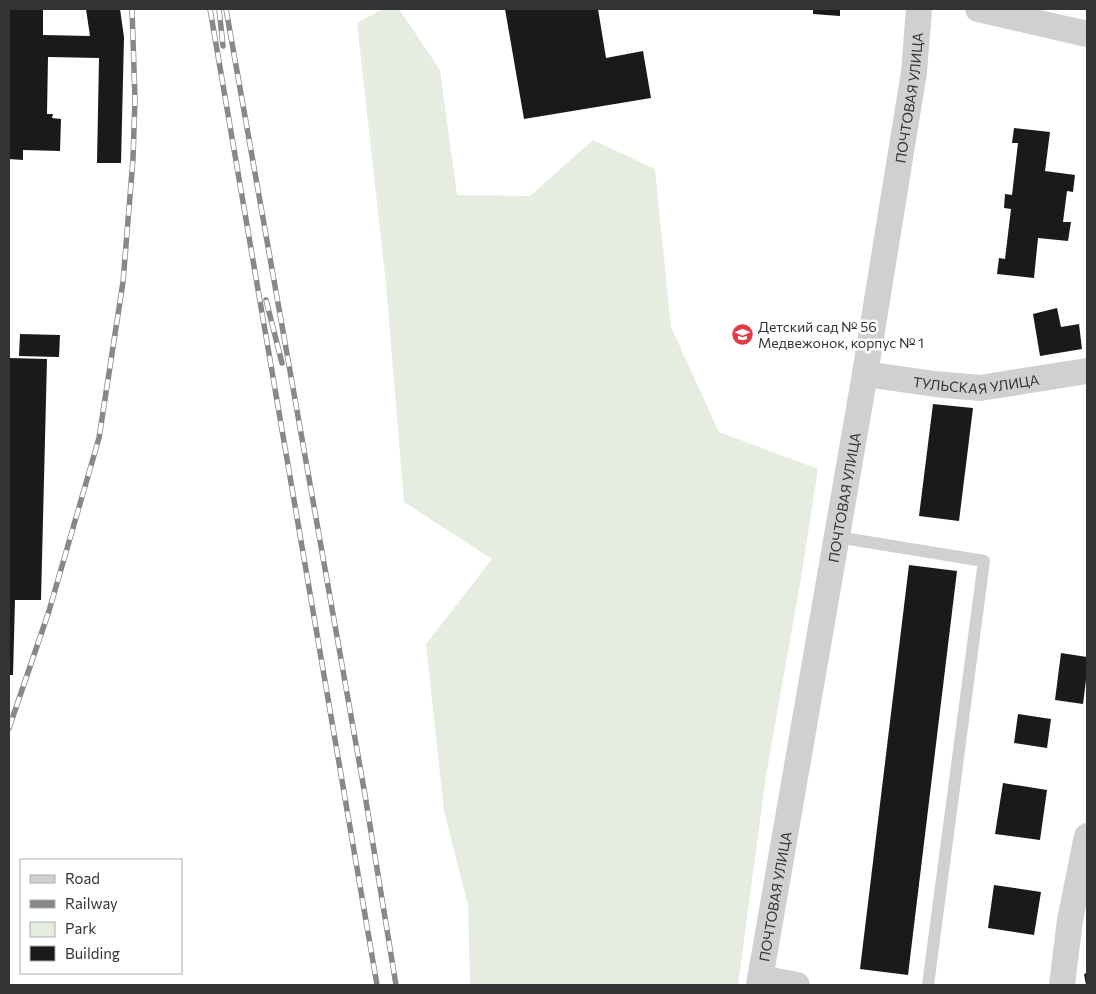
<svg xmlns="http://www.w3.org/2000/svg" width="1096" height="994" viewBox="0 0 1096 994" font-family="Commissioner,sans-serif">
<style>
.green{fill:#e6ecdf}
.building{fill:#1a1a1a}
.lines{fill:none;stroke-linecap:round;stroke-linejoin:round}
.lane{stroke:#d0d0d0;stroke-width:12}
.street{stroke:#d0d0d0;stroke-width:26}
.rail-casing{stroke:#888;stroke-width:5.5}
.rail{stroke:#fff;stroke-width:4;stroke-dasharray:11;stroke-linecap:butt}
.labels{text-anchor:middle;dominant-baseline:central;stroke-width:5;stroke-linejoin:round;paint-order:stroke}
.street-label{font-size:14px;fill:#333;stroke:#fff}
.poi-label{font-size:14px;fill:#333;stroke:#fff;text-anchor:start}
</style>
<rect width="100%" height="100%" fill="#fff"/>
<polygon class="green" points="383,9 399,9 440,70 457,195 530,196 593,140 655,169 671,327 719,432 818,469 801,578 766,776 738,985 470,985 468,905 444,811 426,644 492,559 404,502 386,284 357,23"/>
<g class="building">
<polygon points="9,9 43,9 43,35 90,36 86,9 120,9 124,37 121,163 97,163 99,58 48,57 47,114 53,114 52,118 61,119 60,151 23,150 23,160 9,159"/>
<polygon points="505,9 598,9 606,58 643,51 651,98 524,119"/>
<polygon points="813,9 840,9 840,16 813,14"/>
<polygon points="1014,128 1050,132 1045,171 1075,175 1073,192 1067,191 1063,222 1071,222 1068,241 1038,238 1034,278 997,274 999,258 1005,259 1011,209 1004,208 1005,194 1012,195 1018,143 1012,143"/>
<polygon points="1057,308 1061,327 1079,324 1082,349 1040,356 1033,314"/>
<polygon points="20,334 60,335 59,357 19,356"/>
<polygon points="9,358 47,359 41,600 15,600 13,675 9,675"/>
<polygon points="933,404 973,408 959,521 919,516"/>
<polygon points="909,565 957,571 908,975 860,969"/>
<polygon points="1061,653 1087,657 1087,672 1083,704 1055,700"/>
<polygon points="1018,714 1051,719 1047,748 1014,743"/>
<polygon points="1003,783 1047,790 1040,840 995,834"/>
<polygon points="994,885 1041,892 1034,935 988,928"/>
<polygon points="1087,973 1087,985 1086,985 1084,974"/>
</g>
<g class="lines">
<polyline class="lane" points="837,537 984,561 928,985"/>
<g class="street">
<polyline points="978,9 1087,34"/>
<path id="s1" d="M865,374L935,384L980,388L1087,371"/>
<polyline points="760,978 797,985"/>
<path id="s2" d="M759,985L865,374L914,72L919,9"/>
<polyline points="1062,985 1070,920 1087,836"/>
</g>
<defs>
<g id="rail">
<polyline points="210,9 377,985"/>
<polyline points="219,9 223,46"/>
<polyline points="226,9 365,795 396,985"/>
<polyline points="266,300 282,363"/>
<polyline points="9,728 49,611 99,438 123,282 133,159 135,99 132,9"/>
</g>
</defs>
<use href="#rail" class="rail-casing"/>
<use href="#rail" class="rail"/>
</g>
<defs>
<symbol id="school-disc" viewBox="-11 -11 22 22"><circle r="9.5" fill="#e63946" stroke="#fff"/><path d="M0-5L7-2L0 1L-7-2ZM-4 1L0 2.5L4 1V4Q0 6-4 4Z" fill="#fff"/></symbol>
</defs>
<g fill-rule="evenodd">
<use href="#school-disc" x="730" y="322" width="25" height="25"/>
</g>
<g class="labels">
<g class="street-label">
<text stroke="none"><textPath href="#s2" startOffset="900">ПОЧТОВАЯ УЛИЦА</textPath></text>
<text stroke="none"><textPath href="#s1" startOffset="112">ТУЛЬСКАЯ УЛИЦА</textPath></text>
<text stroke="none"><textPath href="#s2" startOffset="495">ПОЧТОВАЯ УЛИЦА</textPath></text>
<text stroke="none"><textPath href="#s2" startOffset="90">ПОЧТОВАЯ УЛИЦА</textPath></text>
</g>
<g class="poi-label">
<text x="758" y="326">Детский сад № 56<tspan x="758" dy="16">Медвежонок, корпус № 1</tspan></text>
</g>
</g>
<rect width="1096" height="994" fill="none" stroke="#333333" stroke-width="20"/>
<rect x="20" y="859" width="162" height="115" fill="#ffffff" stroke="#adadad"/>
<rect x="30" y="875" width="25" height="8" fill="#d0d0d0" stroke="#adadad"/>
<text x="65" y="884" font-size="15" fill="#333333">Road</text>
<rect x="30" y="900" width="25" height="8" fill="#888888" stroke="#adadad"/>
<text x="65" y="909" font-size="15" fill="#333333">Railway</text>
<rect x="30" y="922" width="25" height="15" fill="#e6ecdf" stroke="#adadad"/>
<text x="65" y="934" font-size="15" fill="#333333">Park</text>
<rect x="30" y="946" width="25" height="15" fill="#1a1a1a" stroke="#adadad"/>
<text x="65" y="959" font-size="15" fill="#333333">Building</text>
</svg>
